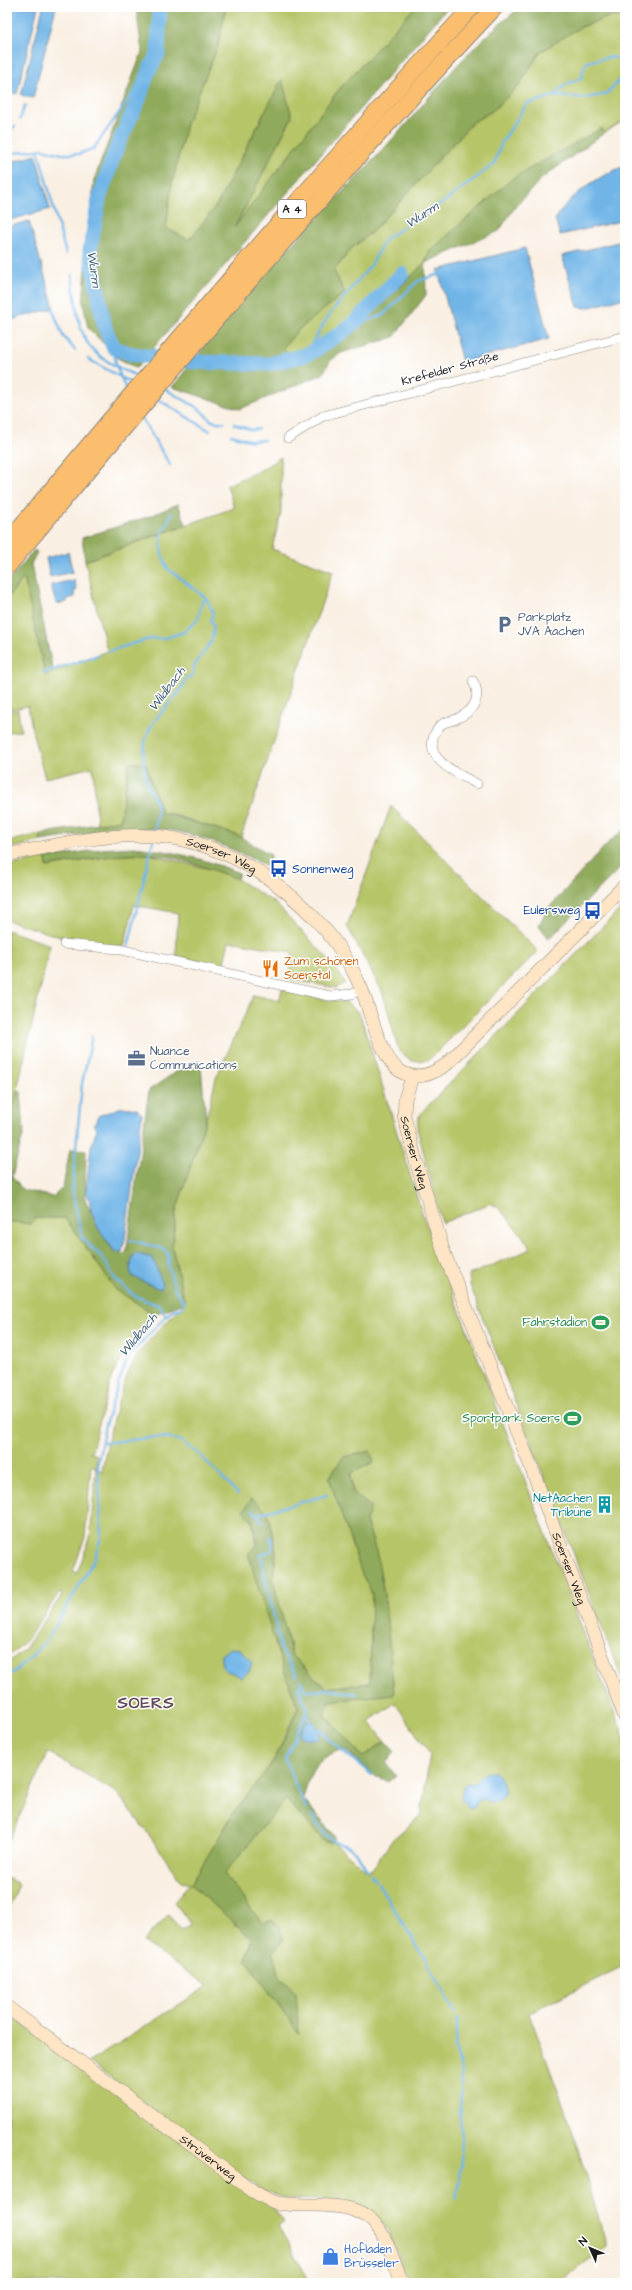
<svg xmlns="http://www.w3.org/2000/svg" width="632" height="2290" viewBox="0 0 632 2290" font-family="'Architects Daughter',sans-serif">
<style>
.green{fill:#b6c568;stroke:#697042;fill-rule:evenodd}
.forest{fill:#90aa5c;stroke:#56633c}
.water{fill:#71b5e7;stroke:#466882}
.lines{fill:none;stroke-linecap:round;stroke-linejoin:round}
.stream{stroke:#71b5e7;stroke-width:2.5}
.river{stroke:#71b5e7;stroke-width:15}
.street-casing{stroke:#8a867f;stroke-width:10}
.secondary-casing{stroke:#8a867f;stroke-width:14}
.highway-casing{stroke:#8a867f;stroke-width:18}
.street{stroke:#fff;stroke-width:9}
.secondary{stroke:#fde5c5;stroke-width:13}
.highway{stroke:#fabe6e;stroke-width:16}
.labels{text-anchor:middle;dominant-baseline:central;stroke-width:3;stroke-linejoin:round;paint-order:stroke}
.shield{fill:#fff;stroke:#606060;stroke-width:1}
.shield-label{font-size:11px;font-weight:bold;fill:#1c1c1c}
.street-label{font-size:12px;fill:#1c1c1c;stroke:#fff}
.service-label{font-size:12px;fill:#4e5e75;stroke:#fff;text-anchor:start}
.transit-label{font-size:12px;fill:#164399;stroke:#fff;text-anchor:start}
.food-label{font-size:12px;fill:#c56008;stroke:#fff;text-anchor:start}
.leisure-label{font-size:12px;fill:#27864d;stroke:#fff;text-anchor:end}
.culture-label{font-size:12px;fill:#0d838f;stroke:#fff;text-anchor:end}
.shop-label{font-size:12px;fill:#366cbe;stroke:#fff;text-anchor:start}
.water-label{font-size:13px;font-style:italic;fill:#426177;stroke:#fff}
.district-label{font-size:16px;font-weight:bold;letter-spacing:1px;fill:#624b57;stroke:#fff}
</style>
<rect width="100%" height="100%" fill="#fff"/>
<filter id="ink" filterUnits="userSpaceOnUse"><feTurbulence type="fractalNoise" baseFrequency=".025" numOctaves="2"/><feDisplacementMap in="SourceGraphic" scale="8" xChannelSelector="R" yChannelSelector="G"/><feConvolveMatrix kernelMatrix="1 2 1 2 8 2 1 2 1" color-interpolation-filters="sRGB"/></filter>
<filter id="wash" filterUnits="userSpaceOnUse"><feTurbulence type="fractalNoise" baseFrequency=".012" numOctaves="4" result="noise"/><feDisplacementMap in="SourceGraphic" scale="16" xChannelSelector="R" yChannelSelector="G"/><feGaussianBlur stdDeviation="0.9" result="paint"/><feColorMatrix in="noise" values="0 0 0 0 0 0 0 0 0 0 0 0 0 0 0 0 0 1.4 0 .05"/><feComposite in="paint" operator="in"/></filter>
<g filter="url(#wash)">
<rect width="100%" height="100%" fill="#f9efe2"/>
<g class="green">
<polygon points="226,7 415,7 337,92 233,231 292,117 266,109 217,205 189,240 166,228 171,189 186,124 218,46"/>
<path d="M611,16L625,19V120L604,133L602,129L430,251L425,263C385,300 348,342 298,364L282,348L298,330L344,293L334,271L351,249L373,231L473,122L492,111L518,87L540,52L579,28Z"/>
<polygon points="281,457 281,513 272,549 333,571 241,837 168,813 122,814 120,820 97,824 93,767 45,778 33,735 28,706 7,710 7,598 24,577 45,675 107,651 85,561 234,508 227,485 259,471"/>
<polygon points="18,710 21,731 7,732 7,712"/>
<polygon points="391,806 538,951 429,1060 412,1061 399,1051 382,991 347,926"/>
<polygon points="40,834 41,841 7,849 7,842"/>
<polygon points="148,854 214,870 237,879 275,903 333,964 345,983 336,988 290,979 292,952 229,941 223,967 176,956 178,913 134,905 124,947 70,940 7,920 7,866 46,858 47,867 110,856"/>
<polygon points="625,904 625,1687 470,1285 469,1275 531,1249 521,1234 496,1205 493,1206 491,1203 442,1223 417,1128 419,1115"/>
<polygon points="7,930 50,945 17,1090 7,1143"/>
<path d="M282,989L321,999L346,1002L360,1014L422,1213L625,1740V1965L529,2013L571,2126L607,2247L557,2283H408C400,2264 394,2238 381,2221C359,2193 318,2203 286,2198C276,2196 267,2193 258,2188L90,2062L208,1986L143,1942L168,1915L182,1930L191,1924L174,1902L190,1884L181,1882L152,1839L117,1793L48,1752L7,1845V1663L24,1650L62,1595L59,1593L26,1641L7,1657V1221L31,1224L35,1218H65L116,1289L154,1314L128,1347L112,1376L91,1453L97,1455L96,1468L102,1471C108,1438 119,1386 136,1358C148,1338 170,1320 185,1303L172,1247L176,1211L206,1119L216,1078L254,995L279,1001ZM374,1462L351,1473L353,1493L371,1507L366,1521L377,1555L385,1601L394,1693L330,1701L324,1714L363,1757L385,1741L369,1721L395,1703L430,1754L421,1815L393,1839L372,1869L367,1871L333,1842H325L286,1799L224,1874L262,1923L283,1940L273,1953L278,1974L296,1993L298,2032L246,1960L252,1939L191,1884L233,1814L275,1759L298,1708L278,1653L252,1520L276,1551L273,1580L292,1656L326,1688L370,1683L372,1594L362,1574L329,1478ZM91,1465L96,1468L90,1538L77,1573L73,1571L85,1537Z"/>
<polygon points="7,1878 19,1884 7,1914"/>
<polygon points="8,2014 271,2205 284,2223 278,2226 311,2283 7,2283"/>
</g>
<g class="forest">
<polygon points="136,7 226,7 218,46 186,124 171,189 166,228 189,240 217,205 282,79 292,117 234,228 337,92 415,7 448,7 136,368 118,358 88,328 83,302 94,180 142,52"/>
<path d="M522,7H625V19L611,16L579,28L540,52L518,87L492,111L473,122L373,231L351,249L334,271L345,293L298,330L283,348L298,364C348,342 385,300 425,263L430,251L513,178L602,128L604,133L541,179L515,207L499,231L425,263L426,295L394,337L341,353L330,361L323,374L240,409L172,387L204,348L203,347C238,307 272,264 309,226C339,194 370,165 399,132C438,88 474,40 522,7Z"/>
<polygon points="178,504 186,524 85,561 82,538 150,516"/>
<polygon points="34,550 37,552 31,564 53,671 45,675 24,578 7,598 7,583"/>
<path d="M129,762L146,764L161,812L237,835L271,855L267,866C236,850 189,829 154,829C116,828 78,835 41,841L40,834L120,820Z"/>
<polygon points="625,829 625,863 549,939 539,925 546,911 608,843"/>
<path d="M133,847C172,851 203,858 239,873L237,879C211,869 175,855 148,854C114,854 80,861 47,867L46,858L101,849Z"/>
<polygon points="185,1066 201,1067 206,1119 176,1211 172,1247 185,1303 154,1314 116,1290 65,1218 35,1218 31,1224 7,1221 7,1143 17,1090 21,1092 24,1131 12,1177 23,1190 53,1197 63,1187 70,1149 86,1150 85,1200 108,1243 115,1252 126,1254 149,1090"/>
<path d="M370,1451L374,1462L351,1473L353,1493L371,1507L366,1521L377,1555L385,1601L394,1694L330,1701L324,1714L363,1757L385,1741L395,1752L386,1763L396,1776L389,1782L373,1774L344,1749C315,1758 310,1771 303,1799L335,1837L333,1842H325L286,1799L224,1874L262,1923L271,1920L279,1925L283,1940L273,1953L278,1974L296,1993L299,2033L246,1960L252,1939L191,1884L233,1814L275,1759L298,1708L278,1653L248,1554L258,1544L252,1520L243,1511L252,1498L268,1513L276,1551L273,1580L292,1656L326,1688L370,1683L372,1594L362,1574L329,1478L343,1457Z"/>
</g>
<g class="water">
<polygon points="13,7 38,7 17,94 7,92 7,33"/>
<polygon points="43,7 56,7 33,98 21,95"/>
<polygon points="36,155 50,209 7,221 7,163"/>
<path d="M622,167L625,178V220L560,235L555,219C569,196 597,177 622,167Z"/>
<polygon points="29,221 54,308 7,321 7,227"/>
<polygon points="622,241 625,254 625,298 586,308 578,307 562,256"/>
<polygon points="525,248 549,339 462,362 438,270"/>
<polygon points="68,552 73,572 50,577 46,558"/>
<polygon points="74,580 77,590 74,591 75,597 67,599 67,602 56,604 51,585"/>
<polygon points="122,1107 137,1109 142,1114 125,1239 122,1252 115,1252 98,1228 91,1210 89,1198 86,1193 91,1147 97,1129 93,1125 97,1122 98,1116"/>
<polygon points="137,1254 153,1258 163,1285 161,1288 157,1288 132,1276 130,1270 133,1256"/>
<path d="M230,1648L240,1649L252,1663L249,1672L241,1678C234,1670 220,1676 221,1655Z"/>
<polygon points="306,1721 314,1722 320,1732 318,1739 312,1738 308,1740 300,1737 300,1733"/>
<path d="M488,1772H494C501,1778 505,1784 505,1794C499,1803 492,1804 483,1799L478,1801L474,1808L469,1809L461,1798L463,1788L467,1783L472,1784C479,1781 480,1775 488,1772Z"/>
</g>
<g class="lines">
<g class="stream">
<polyline points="554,96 586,98 606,94 625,75"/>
<polyline points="20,119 25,105"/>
<polyline points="7,133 15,126"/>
<polyline points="38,150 66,254"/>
<polyline points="7,154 42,149 62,154 79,154 94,148 148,72"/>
<path d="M72,275C76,299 76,336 96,353C107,363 125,371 139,377"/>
<polyline points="52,308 63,336 75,350"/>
<polyline points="351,326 383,315 418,281 440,274"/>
<polyline points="114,348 116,365 127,392"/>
<polyline points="305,355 329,315 372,264 385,239 448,199 494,164 502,142 527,104 554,96 565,85 582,78 583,70 587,62 610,57 625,59"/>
<polyline points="88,359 133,384"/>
<polyline points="165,389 198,408 212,421 224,423"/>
<polyline points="156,398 210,431"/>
<polyline points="141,417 170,465"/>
<polyline points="234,424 252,430 258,429"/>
<polyline points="231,435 252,441 264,440"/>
<polyline points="109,651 149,639 165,638 184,632 198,619 202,602 206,598"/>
<polyline points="43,673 99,655"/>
<path d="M154,832C155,824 159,813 157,805C156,799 153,796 150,791C144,778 142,758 145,743C150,715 177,703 187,678L190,677L194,671V666L211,642L214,628L211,621L213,612L206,598L167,568L162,554L160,537L172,513"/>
<polyline points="128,947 153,841"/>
<polyline points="130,1240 164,1249 169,1257 168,1264 175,1289 184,1302 182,1308 173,1310 166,1316"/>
<polyline points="102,1443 157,1437 179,1440 199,1454 238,1494"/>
<polyline points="253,1510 263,1522"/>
<polyline points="258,1514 327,1495"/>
<polyline points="270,1537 273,1544 271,1551 261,1554 263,1571 277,1628 280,1648 297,1676"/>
<polyline points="7,1676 22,1666 48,1639 95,1558 101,1536 98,1462 105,1425 124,1367 131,1354 166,1316 160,1306 135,1296 115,1279 103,1258 82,1238 72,1190 82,1084 92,1037"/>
<polyline points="301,1680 302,1683 298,1688 308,1709 285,1759 301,1798 307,1809"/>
<polyline points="301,1684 305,1690 317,1691 326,1689 357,1694"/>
<polyline points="306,1714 311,1723"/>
<polyline points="317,1730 322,1730 327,1738 372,1775"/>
<polyline points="311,1814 324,1833 333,1841 349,1847 356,1852 367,1870"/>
<polyline points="371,1874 375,1880"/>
<polyline points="378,1883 425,1959 455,2013"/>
<polyline points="456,2197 460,2182 462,2138 460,2115 462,2074 455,2046 458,2019"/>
</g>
<polyline class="river" points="160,7 158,54 148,72 139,99 116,149 99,199 90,251 105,328 114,348 132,354 196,362 269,364 305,355 314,351 351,326 402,274"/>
</g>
</g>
<g filter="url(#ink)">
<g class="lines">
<defs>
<g id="street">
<polyline points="288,438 323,416 625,336"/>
<path d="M473,681C482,697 474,711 458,718C454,721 448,721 444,723C440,725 436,731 434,735C424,761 459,774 477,784"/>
<polyline points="64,944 118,949 330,996 352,994 361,990"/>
</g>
<g id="secondary">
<path id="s1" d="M7,855C55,845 104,833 153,836C219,840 277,877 320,924C338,943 352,967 362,990C370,1011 381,1059 400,1071C416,1082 433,1074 447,1064L625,885"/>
<path id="s2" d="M412,1077L405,1099L404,1116L416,1161L444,1253L530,1464L625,1717"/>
<path id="s3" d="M7,2007L253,2191C261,2196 269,2201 278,2203C311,2209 357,2196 379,2229C390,2245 395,2265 402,2283"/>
</g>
<g id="highway">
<path d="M7,543C159,361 312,181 472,7"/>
<path d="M7,567C166,377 325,188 495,7"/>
</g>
</defs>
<use href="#street" class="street-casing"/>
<use href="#secondary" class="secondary-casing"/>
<use href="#highway" class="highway-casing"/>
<use href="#street" class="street"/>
<use href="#secondary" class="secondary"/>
<use href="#highway" class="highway"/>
</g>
</g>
<defs>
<symbol id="parking-bare" viewBox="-9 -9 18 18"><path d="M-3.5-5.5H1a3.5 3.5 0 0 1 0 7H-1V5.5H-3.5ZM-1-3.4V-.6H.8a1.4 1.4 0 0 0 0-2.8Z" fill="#5c6f8a" stroke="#fff" stroke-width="2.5" paint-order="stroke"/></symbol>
<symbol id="bus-bare" viewBox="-9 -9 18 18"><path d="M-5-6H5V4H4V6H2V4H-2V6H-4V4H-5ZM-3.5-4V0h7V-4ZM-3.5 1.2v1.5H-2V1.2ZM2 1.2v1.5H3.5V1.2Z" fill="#1a4fb4" stroke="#fff" stroke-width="2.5" paint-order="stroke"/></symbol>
<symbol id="restaurant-bare" viewBox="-9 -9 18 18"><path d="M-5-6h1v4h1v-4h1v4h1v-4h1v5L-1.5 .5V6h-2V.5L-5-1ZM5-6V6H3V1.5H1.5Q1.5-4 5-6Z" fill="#e8710a" stroke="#fff" stroke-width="2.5" paint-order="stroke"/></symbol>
<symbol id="office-bare" viewBox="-9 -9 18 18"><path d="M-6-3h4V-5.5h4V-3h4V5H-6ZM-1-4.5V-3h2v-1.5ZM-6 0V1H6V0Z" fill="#5c6f8a" stroke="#fff" stroke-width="2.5" paint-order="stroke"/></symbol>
<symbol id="stadium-bare" viewBox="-9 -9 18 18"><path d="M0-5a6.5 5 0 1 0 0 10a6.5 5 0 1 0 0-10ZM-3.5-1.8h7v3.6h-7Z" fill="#2e9e5b" stroke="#fff" stroke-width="2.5" paint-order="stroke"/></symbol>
<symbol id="building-bare" viewBox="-9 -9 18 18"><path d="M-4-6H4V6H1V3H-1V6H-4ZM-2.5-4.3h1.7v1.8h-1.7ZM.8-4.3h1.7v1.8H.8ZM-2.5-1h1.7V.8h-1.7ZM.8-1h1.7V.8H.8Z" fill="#0f9aa8" stroke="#fff" stroke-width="2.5" paint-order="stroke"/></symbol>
<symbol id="shop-bare" viewBox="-9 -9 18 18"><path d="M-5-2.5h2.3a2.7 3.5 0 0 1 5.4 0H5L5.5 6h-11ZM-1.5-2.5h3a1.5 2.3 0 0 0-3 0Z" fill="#3f7fe0" stroke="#fff" stroke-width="2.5" paint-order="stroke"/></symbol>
</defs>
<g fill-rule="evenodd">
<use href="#parking-bare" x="492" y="612" width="25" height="25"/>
<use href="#bus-bare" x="266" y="856" width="25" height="25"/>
<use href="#bus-bare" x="580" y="898" width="25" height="25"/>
<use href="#restaurant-bare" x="258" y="956" width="25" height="25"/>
<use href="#office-bare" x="124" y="1046" width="25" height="25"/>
<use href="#stadium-bare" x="588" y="1310" width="25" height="25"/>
<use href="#stadium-bare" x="560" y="1406" width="25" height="25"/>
<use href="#building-bare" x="592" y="1492" width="25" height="25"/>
<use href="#shop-bare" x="318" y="2244" width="25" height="25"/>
</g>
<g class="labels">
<rect class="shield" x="278" y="200" width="28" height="18" rx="3"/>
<g class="shield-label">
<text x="292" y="209">A 4</text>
</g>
<g class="street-label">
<text transform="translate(450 369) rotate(-15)">Krefelder Straße</text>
<text stroke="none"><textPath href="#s1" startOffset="219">Soerser Weg</textPath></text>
<text stroke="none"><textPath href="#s2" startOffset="78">Soerser Weg</textPath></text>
<text stroke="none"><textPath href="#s2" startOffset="522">Soerser Weg</textPath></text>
<text stroke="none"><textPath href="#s3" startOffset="251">Strüverweg</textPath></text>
</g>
<g class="service-label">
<text x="518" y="617">Parkplatz<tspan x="518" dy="14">JVA Aachen</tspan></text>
<text x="150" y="1051">Nuance<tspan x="150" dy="14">Communications</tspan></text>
</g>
<g class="transit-label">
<text x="292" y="869">Sonnenweg</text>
<text x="580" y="910" text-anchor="end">Eulersweg</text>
</g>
<g class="food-label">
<text x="284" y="961">Zum schönen<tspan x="284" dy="14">Soerstal</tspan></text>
</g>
<g class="leisure-label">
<text x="587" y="1322">Fahrstadion</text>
<text x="560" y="1418">Sportpark Soers</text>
</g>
<g class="culture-label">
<text x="592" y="1498">NetAachen<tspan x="592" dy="14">Tribüne</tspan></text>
</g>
<g class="shop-label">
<text x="344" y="2249">Hofladen<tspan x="344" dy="14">Brüsseler</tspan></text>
</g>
<g class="water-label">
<text transform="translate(422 215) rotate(-33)">Wurm</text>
<text transform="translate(94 269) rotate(82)">Wurm</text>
<text transform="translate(167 689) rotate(-53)">Wildbach</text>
<text transform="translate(138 1335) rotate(-50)">Wildbach</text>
</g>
<g class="district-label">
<text x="146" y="1703">SOERS</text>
</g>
</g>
<rect width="632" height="2290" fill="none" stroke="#fff" stroke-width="24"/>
<g transform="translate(590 2248) rotate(314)" stroke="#ffffff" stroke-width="3" paint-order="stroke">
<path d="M0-3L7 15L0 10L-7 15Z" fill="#1c1c1c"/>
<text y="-6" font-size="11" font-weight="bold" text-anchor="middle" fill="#1c1c1c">N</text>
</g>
</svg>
